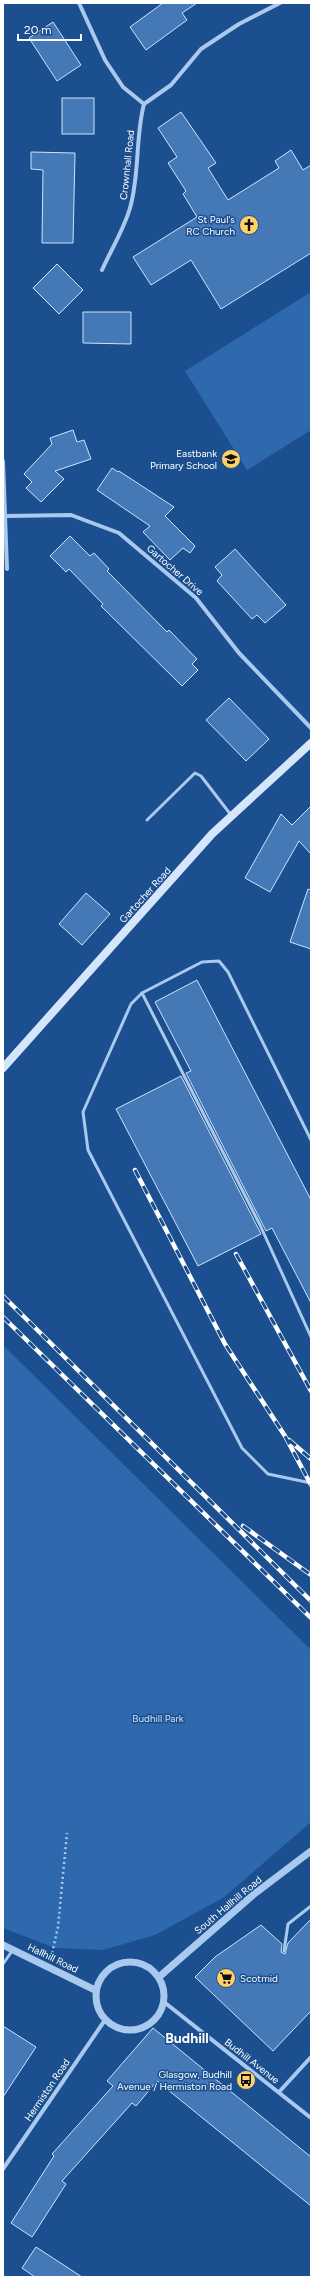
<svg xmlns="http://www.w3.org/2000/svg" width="314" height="2280" viewBox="0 0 314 2280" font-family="Figtree,sans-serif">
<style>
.green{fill:#2e69ad}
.building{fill:#4478b7;stroke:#cfe3fa}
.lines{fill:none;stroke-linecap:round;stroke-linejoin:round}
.path{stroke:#a9c9ee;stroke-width:2.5;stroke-dasharray:2 3;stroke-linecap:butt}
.service{stroke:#a9c9ee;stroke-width:3}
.minor{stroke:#a9c9ee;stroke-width:4}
.tertiary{stroke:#a9c9ee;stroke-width:7}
.secondary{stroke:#d6e6fa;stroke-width:8}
.rail-casing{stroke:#fff;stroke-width:4.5}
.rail{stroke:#1b4f8f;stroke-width:3;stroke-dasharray:9;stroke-linecap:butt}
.labels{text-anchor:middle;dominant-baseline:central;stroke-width:3;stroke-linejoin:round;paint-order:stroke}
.street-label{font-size:10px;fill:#fff;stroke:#1b4f8f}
.poi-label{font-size:10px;fill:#fff;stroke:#1b4f8f;text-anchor:end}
.park-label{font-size:10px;fill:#cfe3fa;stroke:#1b4f8f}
.district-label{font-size:14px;font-weight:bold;fill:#fff;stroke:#1b4f8f}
</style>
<rect width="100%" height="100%" fill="#1b4f8f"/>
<g class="green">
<polygon points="311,292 311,430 247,470 185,371"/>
<polygon points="3,1345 311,1650 311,1822 223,1898 155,1935 103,1950 55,1948 3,1928"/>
</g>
<g class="building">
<polygon points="163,3 197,3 182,13 187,20 146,50 130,27"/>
<polygon points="53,22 81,65 57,81 29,38"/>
<rect x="62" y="98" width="32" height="36"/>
<polygon points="181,112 216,163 208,168 228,200 279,168 275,161 291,150 303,170 311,165 311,253 221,309 191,260 151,285 133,257 197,217 183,194 186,191 168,163 177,157 158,128"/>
<polygon points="31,152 75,153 73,243 42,243 43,170 31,169"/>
<polygon points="57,264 83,290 59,314 33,288"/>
<polygon points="83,312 131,312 131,344 83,343"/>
<polygon points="73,430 77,442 84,440 91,459 55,471 64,479 41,502 26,488 32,482 24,474 52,444 50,438"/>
<polygon points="112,468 118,472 119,471 174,507 165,516 195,546 190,553 183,548 170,560 143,532 150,526 97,490"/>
<polygon points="70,536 90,556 94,553 109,569 107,571 167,632 169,630 197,659 192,664 198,670 182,686 101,606 103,604 69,569 66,572 50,556"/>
<polygon points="235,549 286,605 265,623 257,615 252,619 217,581 222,575 215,567"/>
<polygon points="229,698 269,739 246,761 206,720"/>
<polygon points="311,806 311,854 299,841 270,892 245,878 281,814 292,825"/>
<polygon points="308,889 311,890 311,949 290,942"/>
<polygon points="86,893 110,914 82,945 59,924"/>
<polygon points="197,980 311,1200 311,1303 272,1228 266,1231 186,1073 191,1071 155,1002"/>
<polygon points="181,1076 261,1234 198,1266 116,1109"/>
<polygon points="311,1919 311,2011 273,2051 195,1977 215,1957 261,1925 282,1944 281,1952 285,1954 288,1943"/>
<polygon points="3,2026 36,2047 3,2097"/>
<polygon points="153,2028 311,2157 311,2206 157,2081 136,2106 132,2103 62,2181 66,2184 32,2237 11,2223 54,2156 52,2154 113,2086 107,2081"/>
<polygon points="36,2247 82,2277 35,2277 22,2268"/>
</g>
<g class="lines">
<polyline class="path" points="52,1953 58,1927 67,1833"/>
<g class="service">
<polyline points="147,820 195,773 201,776 231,815"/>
<polyline points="142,993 260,1225 311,1337"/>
<polyline points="311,1140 228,972 219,961 202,962 142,993 131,1004 83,1112 88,1150 242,1448 268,1474 311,1483"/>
<polyline points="284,1951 288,1924 311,1906"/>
<polyline points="3,1964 12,1951"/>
</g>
<g class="minor">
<polyline points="79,3 105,60 123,87 144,104"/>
<path d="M102,270C111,250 124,229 130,208C140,174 135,138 144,104L171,85L201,49L239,24L280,3"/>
<polyline points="3,461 7,569"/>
<polyline points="6,516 71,515 119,533 196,598 239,653 311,728"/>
<polyline points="164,2002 311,2118"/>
<polyline points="279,2092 311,2057"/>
<polyline points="3,2169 105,2020"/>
</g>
<g class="tertiary">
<polyline points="3,1945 95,1990"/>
<circle cx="130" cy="1996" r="34"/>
<polyline points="159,1977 253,1895 311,1851"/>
</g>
<polyline class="secondary" points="3,1068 212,834 311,743"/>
<defs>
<g id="rail">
<polyline points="135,1170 225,1344 285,1436 311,1485"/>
<polyline points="236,1254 311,1391"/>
<polyline points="3,1296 311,1601"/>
<polyline points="3,1317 311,1618"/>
<polyline points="289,1440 311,1459"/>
<polyline points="243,1526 311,1575"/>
</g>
</defs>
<use href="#rail" class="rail-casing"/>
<use href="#rail" class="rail"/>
</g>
<defs>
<symbol id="church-disc" viewBox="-11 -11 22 22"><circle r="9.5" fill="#ffd166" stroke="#1b4f8f"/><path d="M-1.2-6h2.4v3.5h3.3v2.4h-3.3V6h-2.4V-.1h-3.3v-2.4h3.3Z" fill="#111"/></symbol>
<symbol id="school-disc" viewBox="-11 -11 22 22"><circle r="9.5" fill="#ffd166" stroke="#1b4f8f"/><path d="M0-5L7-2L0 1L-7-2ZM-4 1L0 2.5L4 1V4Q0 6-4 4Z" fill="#111"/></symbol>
<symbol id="supermarket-disc" viewBox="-11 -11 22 22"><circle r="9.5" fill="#ffd166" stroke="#1b4f8f"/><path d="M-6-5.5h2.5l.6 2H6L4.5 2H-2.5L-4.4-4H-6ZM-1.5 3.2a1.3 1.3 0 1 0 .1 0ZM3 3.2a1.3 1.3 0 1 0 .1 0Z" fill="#111"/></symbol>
<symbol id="bus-disc" viewBox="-11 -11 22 22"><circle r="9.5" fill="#ffd166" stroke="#1b4f8f"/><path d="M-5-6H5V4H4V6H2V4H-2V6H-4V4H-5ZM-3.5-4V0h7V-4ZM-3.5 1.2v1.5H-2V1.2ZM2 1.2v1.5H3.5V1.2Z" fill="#111"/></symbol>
</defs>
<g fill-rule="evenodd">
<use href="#church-disc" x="238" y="214" width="22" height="22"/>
<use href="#school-disc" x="220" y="448" width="22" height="22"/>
<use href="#supermarket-disc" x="215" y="1967" width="22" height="22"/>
<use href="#bus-disc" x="235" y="2069" width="22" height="22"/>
</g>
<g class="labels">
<g class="street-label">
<text transform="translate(127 165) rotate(-84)">Crownhall Road</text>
<text transform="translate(175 570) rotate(41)">Gartocher Drive</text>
<text transform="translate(145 895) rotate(-48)">Gartocher Road</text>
<text transform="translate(228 1905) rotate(-40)">South Hallhill Road</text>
<text transform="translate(53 1958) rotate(26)">Hallhill Road</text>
<text transform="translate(252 2061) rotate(38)">Budhill Avenue</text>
<text transform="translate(47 2090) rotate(-56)">Hermiston Road</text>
</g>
<g class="poi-label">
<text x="235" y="219">St Paul's<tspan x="235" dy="12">RC Church</tspan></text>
<text x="217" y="453">Eastbank<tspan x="217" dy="12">Primary School</tspan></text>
<text x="240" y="1978" text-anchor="start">Scotmid</text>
<text x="232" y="2074">Glasgow, Budhill<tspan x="232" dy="12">Avenue / Hermiston Road</tspan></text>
</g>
<g class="park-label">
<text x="158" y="1718">Budhill Park</text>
</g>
<g class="district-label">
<text x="187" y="2038">Budhill</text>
</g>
</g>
<rect width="314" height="2280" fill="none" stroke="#ffffff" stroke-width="8"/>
<path d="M18 34v6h63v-6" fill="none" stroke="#ffffff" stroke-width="2"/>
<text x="24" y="34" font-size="12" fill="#ffffff" stroke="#1b4f8f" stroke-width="3" paint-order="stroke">20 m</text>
</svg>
